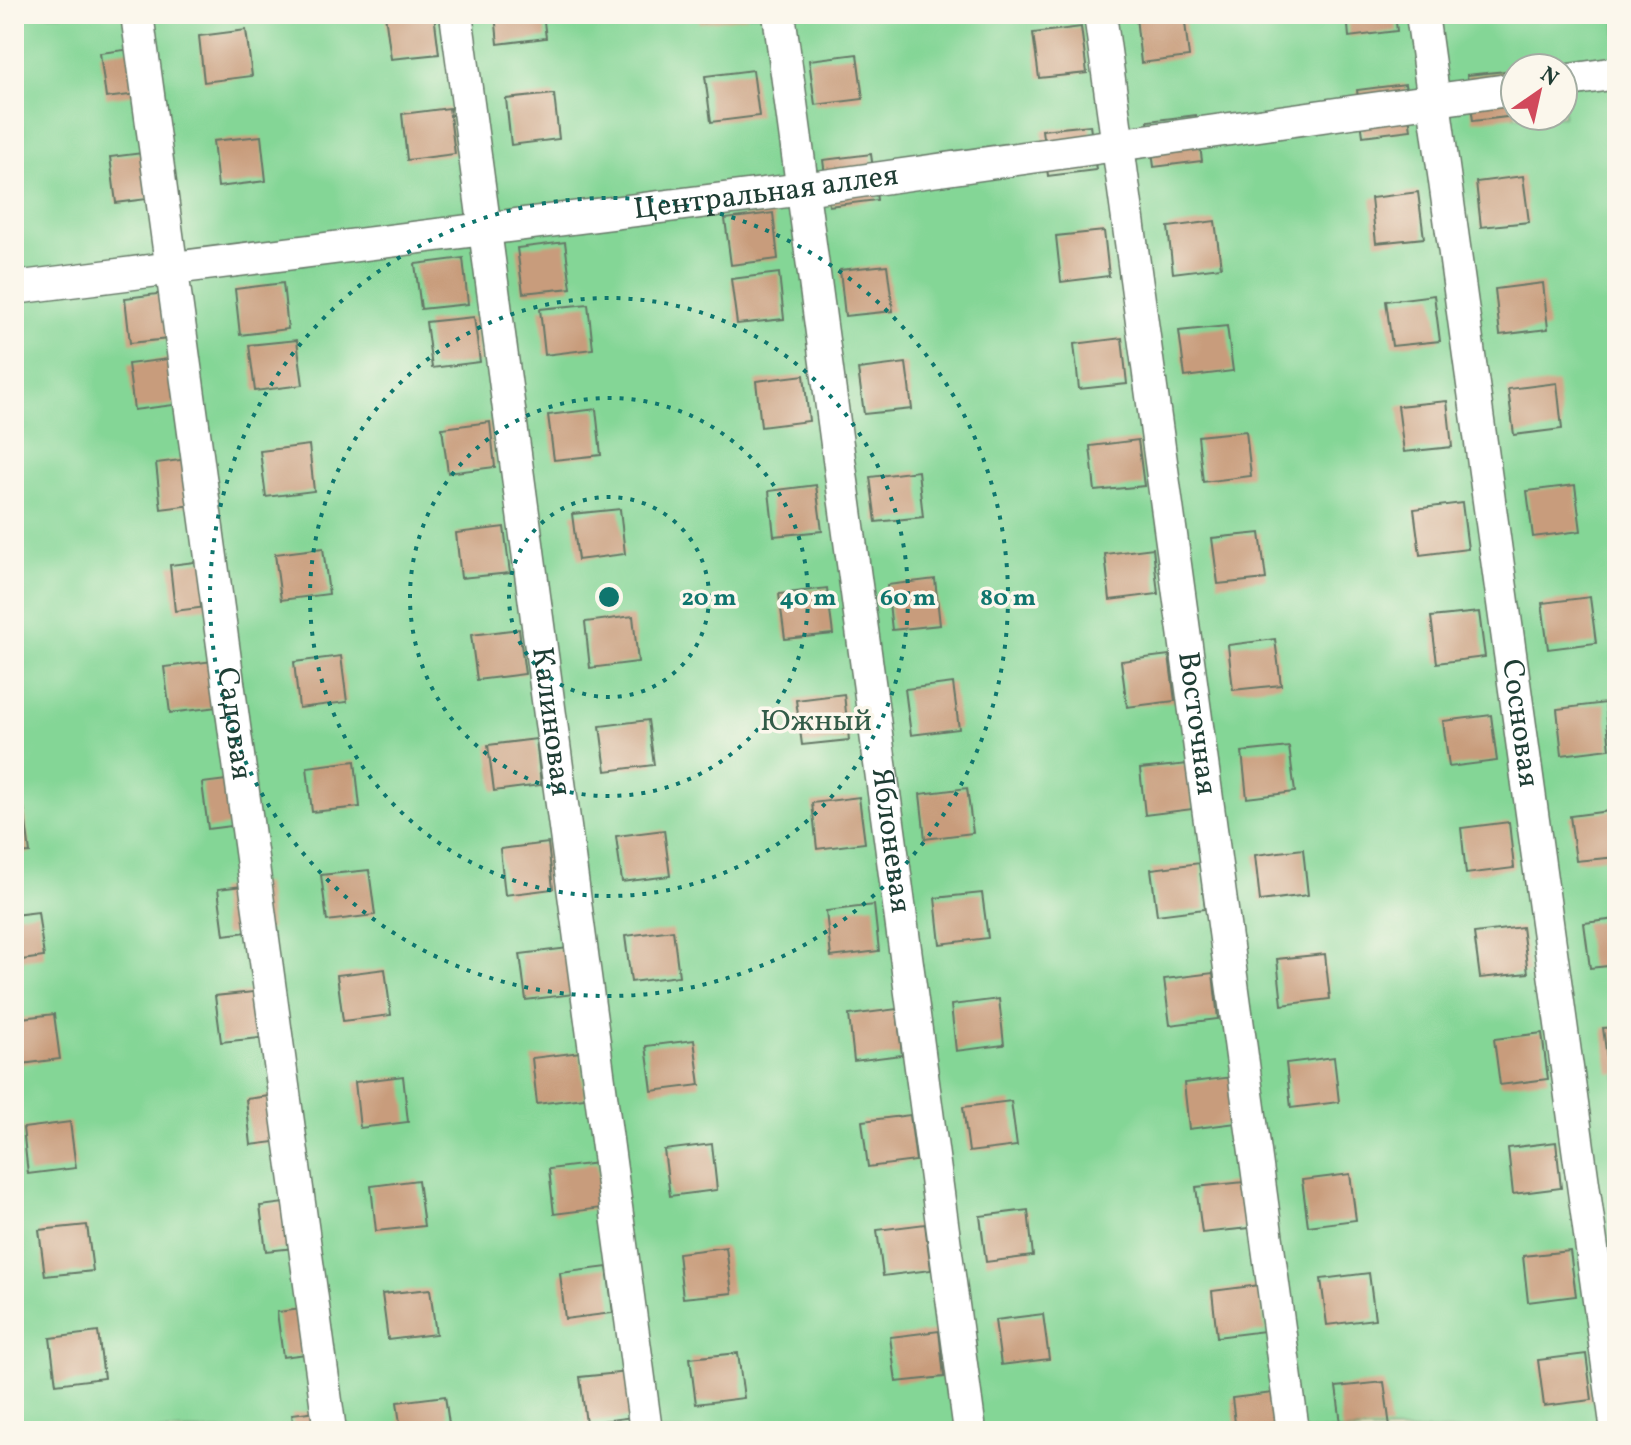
<svg xmlns="http://www.w3.org/2000/svg" width="1631" height="1445" viewBox="0 0 1631 1445" font-family="Vollkorn,serif">
<style>
.green{fill:#84d696;stroke:#528a65;stroke-width:2;fill-rule:evenodd}
.building{fill:#c89c7b}
.lines{fill:none;stroke-linecap:round;stroke-linejoin:round}
.street-casing{stroke:#657766;stroke-width:35}
.street{stroke:#fff;stroke-width:32}
.ring{fill:none;stroke:#0f766e;stroke-width:4;stroke-dasharray:4 8}
.labels{text-anchor:middle;dominant-baseline:central;stroke-width:7;stroke-linejoin:round;paint-order:stroke}
.street-label{font-size:30px;fill:#1f3d34;stroke:#fbf7ec}
.park-label{font-size:30px;fill:#335c48;stroke:#fbf7ec}
.centre{fill:#0f766e;stroke:#fbf7ec;stroke-width:4}
.ring-label{font-size:24px;text-anchor:middle;font-weight:bold;fill:#0f766e;stroke:#fbf7ec;stroke-width:7;stroke-linejoin:round;paint-order:stroke}
</style>
<rect width="100%" height="100%" fill="#fbf7ec"/>
<filter id="ink" filterUnits="userSpaceOnUse"><feTurbulence type="fractalNoise" baseFrequency=".0125" numOctaves="2"/><feDisplacementMap in="SourceGraphic" scale="16" xChannelSelector="R" yChannelSelector="G"/><feConvolveMatrix kernelMatrix="1 2 1 2 8 2 1 2 1" color-interpolation-filters="sRGB"/></filter>
<filter id="wash" filterUnits="userSpaceOnUse"><feTurbulence type="fractalNoise" baseFrequency=".006" numOctaves="4" result="noise"/><feDisplacementMap in="SourceGraphic" scale="32" xChannelSelector="R" yChannelSelector="G"/><feGaussianBlur stdDeviation="1.8" result="paint"/><feColorMatrix in="noise" values="0 0 0 0 0 0 0 0 0 0 0 0 0 0 0 0 0 1.4 0 .05"/><feComposite in="paint" operator="in"/></filter>
<g filter="url(#wash)">
<rect width="100%" height="100%" fill="#e8e3c2"/>
<path class="green" d="M14,14H1617V1431H14ZM1515,68H1563V116H1515Z"/>
<g id="blocks">
<g class="building">
<polygon points="385,14 434,14 439,54 391,59"/>
<polygon points="495,14 543,14 546,38 498,44"/>
<polygon points="698,14 746,14 747,17 699,23"/>
<polygon points="1162,14 1184,14 1189,57 1141,63 1136,17"/>
<polygon points="1347,14 1395,14 1397,31 1349,37"/>
<polygon points="1454,14 1503,14 1503,17 1455,23"/>
<polygon points="1081,27 1087,73 1039,78 1033,33"/>
<polygon points="246,30 252,76 204,82 199,36"/>
<polygon points="148,47 154,92 106,98 100,53"/>
<polygon points="857,54 863,99 815,105 809,60"/>
<polygon points="753,70 759,116 711,122 705,76"/>
<polygon points="1515,70 1515,116 1473,121 1467,75"/>
<polygon points="1405,84 1411,130 1363,136 1357,90"/>
<polygon points="554,94 559,139 511,145 506,99"/>
<polygon points="449,108 455,154 407,160 402,114"/>
<polygon points="1196,115 1202,161 1154,167 1148,121"/>
<polygon points="1090,125 1096,170 1048,176 1042,130"/>
<polygon points="261,136 266,181 218,187 213,141"/>
<polygon points="158,151 163,197 116,203 110,157"/>
<polygon points="871,154 877,200 829,206 823,160"/>
<polygon points="1523,176 1529,222 1481,227 1476,182"/>
<polygon points="1418,192 1424,238 1376,243 1371,198"/>
<polygon points="773,213 778,259 731,265 725,219"/>
<polygon points="1215,221 1221,267 1173,273 1168,227"/>
<polygon points="1104,231 1109,276 1061,282 1056,236"/>
<polygon points="565,242 571,288 523,293 517,248"/>
<polygon points="463,258 468,304 421,309 415,264"/>
<polygon points="887,265 893,311 845,316 840,270"/>
<polygon points="779,273 784,319 737,324 731,279"/>
<polygon points="283,283 288,329 240,335 235,289"/>
<polygon points="1543,283 1548,329 1500,335 1495,289"/>
<polygon points="173,292 178,338 130,343 125,298"/>
<polygon points="1434,295 1440,341 1392,346 1386,301"/>
<polygon points="588,304 593,349 545,355 540,309"/>
<polygon points="474,317 480,362 432,368 426,322"/>
<polygon points="1227,326 1233,371 1185,377 1179,331"/>
<polygon points="1122,338 1127,384 1079,389 1074,344"/>
<polygon points="297,340 303,385 255,391 249,345"/>
<polygon points="176,358 182,404 134,410 128,364"/>
<polygon points="906,363 912,409 864,414 858,369"/>
<polygon points="804,375 809,421 761,427 756,381"/>
<polygon points="1557,383 1562,429 1514,435 1508,389"/>
<polygon points="1447,401 1452,447 1404,452 1398,406"/>
<polygon points="596,409 601,455 554,460 548,415"/>
<polygon points="490,422 495,467 448,473 442,428"/>
<polygon points="1246,431 1251,476 1203,482 1198,436"/>
<polygon points="1138,440 1144,486 1095,491 1090,446"/>
<polygon points="309,445 314,491 266,497 260,451"/>
<polygon points="204,457 209,503 161,509 156,463"/>
<polygon points="918,471 923,517 876,522 870,477"/>
<polygon points="816,485 822,531 774,536 769,491"/>
<polygon points="1575,485 1581,531 1533,537 1527,491"/>
<polygon points="1462,503 1468,549 1420,555 1414,509"/>
<polygon points="620,509 625,554 578,560 572,514"/>
<polygon points="504,527 510,573 461,578 456,533"/>
<polygon points="1260,533 1266,579 1218,584 1212,538"/>
<polygon points="323,548 329,594 281,600 275,554"/>
<polygon points="1153,548 1158,594 1110,600 1105,554"/>
<polygon points="218,559 223,605 175,611 170,565"/>
<polygon points="935,579 940,625 892,630 887,585"/>
<polygon points="827,588 833,634 785,639 779,594"/>
<polygon points="1590,597 1596,643 1548,649 1542,603"/>
<polygon points="1479,612 1485,657 1437,663 1431,617"/>
<polygon points="633,616 638,662 590,668 585,622"/>
<polygon points="519,629 525,674 477,680 471,635"/>
<polygon points="1275,639 1281,685 1233,690 1228,645"/>
<polygon points="1169,655 1175,701 1127,707 1121,661"/>
<polygon points="341,656 347,702 299,708 294,662"/>
<polygon points="213,661 218,707 170,713 164,667"/>
<polygon points="953,683 959,729 911,735 905,689"/>
<polygon points="844,694 849,740 802,745 796,700"/>
<polygon points="1605,703 1610,749 1562,755 1557,709"/>
<polygon points="1491,715 1497,761 1449,767 1443,721"/>
<polygon points="648,720 654,765 606,771 600,726"/>
<polygon points="536,739 541,785 494,791 488,745"/>
<polygon points="1289,747 1295,792 1247,798 1242,752"/>
<polygon points="355,761 360,807 312,812 307,767"/>
<polygon points="1188,764 1193,809 1145,815 1140,769"/>
<polygon points="250,777 256,823 208,829 202,783"/>
<polygon points="967,788 973,833 925,839 920,794"/>
<polygon points="859,797 865,843 817,849 812,803"/>
<polygon points="24,807 30,853 14,854 14,808"/>
<polygon points="1617,810 1617,857 1576,861 1570,816"/>
<polygon points="1509,822 1514,868 1466,874 1461,828"/>
<polygon points="664,830 670,876 622,882 616,836"/>
<polygon points="548,843 553,889 505,895 500,849"/>
<polygon points="1303,849 1308,895 1260,901 1255,855"/>
<polygon points="1200,863 1205,909 1157,915 1151,869"/>
<polygon points="369,870 375,915 327,921 321,875"/>
<polygon points="266,883 271,929 224,935 218,889"/>
<polygon points="982,893 988,938 940,944 935,898"/>
<polygon points="874,905 879,951 831,957 826,911"/>
<polygon points="38,912 44,957 14,961 14,915"/>
<polygon points="1617,919 1617,965 1590,968 1584,923"/>
<polygon points="1522,927 1528,973 1480,978 1474,933"/>
<polygon points="673,930 679,976 631,982 625,936"/>
<polygon points="568,948 574,994 526,1000 520,954"/>
<polygon points="1325,954 1330,999 1282,1005 1277,959"/>
<polygon points="385,969 391,1015 343,1021 337,975"/>
<polygon points="1213,973 1218,1019 1170,1025 1164,979"/>
<polygon points="263,991 269,1037 221,1042 215,996"/>
<polygon points="999,999 1004,1045 956,1051 951,1005"/>
<polygon points="897,1009 902,1055 854,1061 849,1015"/>
<polygon points="54,1014 60,1059 14,1065 14,1019"/>
<polygon points="1617,1027 1617,1073 1609,1074 1603,1028"/>
<polygon points="1542,1033 1548,1079 1500,1085 1494,1039"/>
<polygon points="694,1040 700,1085 652,1091 646,1046"/>
<polygon points="580,1052 585,1098 537,1104 532,1058"/>
<polygon points="1334,1057 1339,1102 1291,1108 1286,1063"/>
<polygon points="403,1076 408,1122 360,1128 355,1082"/>
<polygon points="1232,1077 1237,1123 1189,1129 1184,1083"/>
<polygon points="293,1093 299,1139 251,1145 246,1099"/>
<polygon points="1011,1101 1017,1146 969,1152 963,1107"/>
<polygon points="910,1115 916,1161 868,1167 862,1121"/>
<polygon points="70,1122 76,1168 28,1174 23,1128"/>
<polygon points="1556,1142 1561,1188 1513,1194 1508,1148"/>
<polygon points="712,1144 717,1190 670,1196 664,1150"/>
<polygon points="597,1163 602,1208 554,1214 549,1169"/>
<polygon points="1350,1174 1356,1220 1308,1226 1302,1180"/>
<polygon points="418,1180 424,1226 376,1231 371,1186"/>
<polygon points="1244,1182 1249,1228 1202,1233 1196,1187"/>
<polygon points="308,1200 314,1246 266,1251 260,1206"/>
<polygon points="1028,1210 1033,1256 986,1262 980,1216"/>
<polygon points="925,1224 931,1270 883,1276 877,1230"/>
<polygon points="87,1225 93,1271 45,1276 39,1230"/>
<polygon points="726,1247 732,1293 683,1298 678,1253"/>
<polygon points="1570,1251 1576,1296 1528,1302 1523,1256"/>
<polygon points="607,1267 613,1313 565,1319 560,1273"/>
<polygon points="1369,1273 1375,1319 1327,1325 1321,1279"/>
<polygon points="1259,1285 1265,1331 1217,1337 1212,1291"/>
<polygon points="430,1289 436,1334 388,1340 382,1294"/>
<polygon points="326,1306 331,1351 283,1357 277,1312"/>
<polygon points="1043,1314 1049,1359 1001,1365 995,1320"/>
<polygon points="939,1331 944,1377 896,1382 890,1337"/>
<polygon points="98,1332 104,1378 56,1384 50,1338"/>
<polygon points="738,1353 744,1398 696,1404 690,1358"/>
<polygon points="1586,1354 1592,1400 1544,1406 1538,1360"/>
<polygon points="628,1372 634,1417 586,1423 580,1377"/>
<polygon points="1384,1382 1390,1427 1342,1431 1336,1387"/>
<polygon points="1280,1392 1284,1431 1236,1431 1232,1398"/>
<polygon points="445,1396 450,1431 401,1431 397,1402"/>
<polygon points="340,1408 343,1431 294,1431 292,1414"/>
<polygon points="1059,1426 1059,1431 1031,1431 1030,1429"/>
</g>
</g>
</g>
<g filter="url(#ink)">
<use href="#blocks" fill-opacity="0" stroke="#657766" stroke-width="2"/>
<g class="lines">
<defs>
<g id="street">
<path id="s1" d="M137,14L330,1431"/>
<path id="s2" d="M456,14L646,1431"/>
<path id="s3" d="M779,14L970,1431"/>
<path id="s4" d="M1100,14L1293,1431"/>
<path id="s5" d="M1422,14L1617,1431"/>
<polyline points="1563,81 1617,73"/>
<path id="s6" d="M14,288L803,189L1515,89"/>
</g>
</defs>
<use href="#street" class="street-casing"/>
<use href="#street" class="street"/>
</g>
</g>
<g class="ring">
<circle cx="609" cy="597" r="100"/>
<circle cx="609" cy="597" r="199"/>
<circle cx="609" cy="597" r="299"/>
<circle cx="609" cy="597" r="399"/>
</g>
<g class="labels">
<g class="street-label">
<text stroke="none"><textPath href="#s6" startOffset="758">Центральная аллея</textPath></text>
<text stroke="none"><textPath href="#s1" startOffset="716">Садовая</textPath></text>
<text stroke="none"><textPath href="#s2" startOffset="714">Калиновая</textPath></text>
<text stroke="none"><textPath href="#s4" startOffset="716">Восточная</textPath></text>
<text stroke="none"><textPath href="#s5" startOffset="716">Сосновая</textPath></text>
<text stroke="none"><textPath href="#s3" startOffset="834">Яблоневая</textPath></text>
</g>
<g class="park-label">
<text x="816" y="722">Южный</text>
</g>
</g>
<circle cx="609" cy="597" r="12" class="centre"/>
<g class="ring-label">
<text x="709" y="605">20 m</text>
<text x="808" y="605">40 m</text>
<text x="908" y="605">60 m</text>
<text x="1008" y="605">80 m</text>
</g>
<rect width="1631" height="1445" fill="none" stroke="#fbf7ec" stroke-width="48"/>
<g transform="translate(1539 92) rotate(34)"><circle r="38" fill="#fbf7ec" stroke="#a3ada2" stroke-width="2"/>
<path d="M0-6L14 30L0 20L-14 30Z" fill="#d1495b"/>
<text y="-12" font-size="22" font-weight="bold" text-anchor="middle" fill="#1f3d34">N</text>
</g>
</svg>
